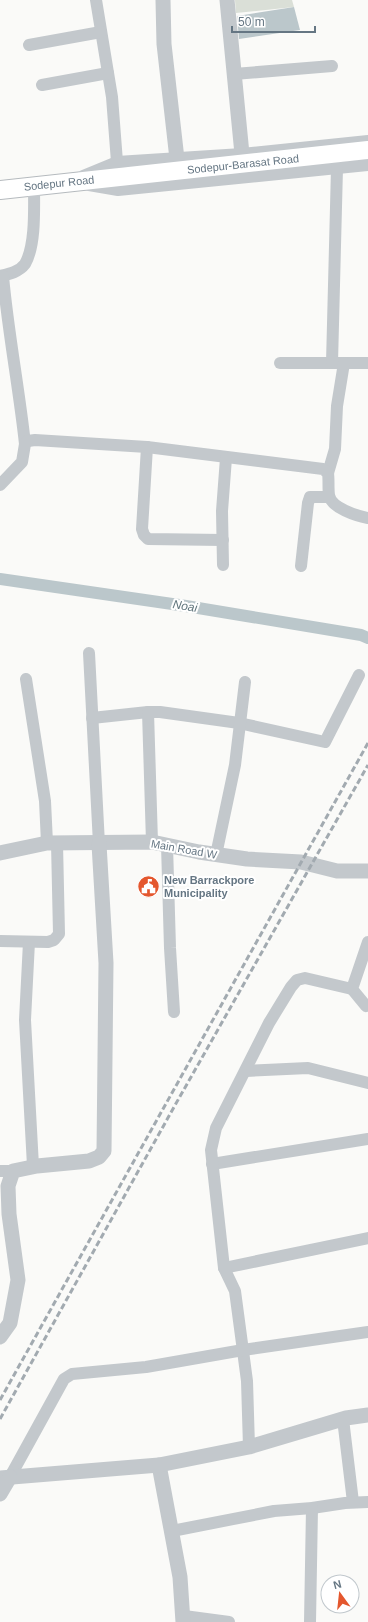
<svg xmlns="http://www.w3.org/2000/svg" width="368" height="1622" viewBox="0 0 368 1622" font-family="Arial,sans-serif">
<style>
.green{fill:#dadfd7}
.water{fill:#bbc7cb}
.lines{fill:none;stroke-linecap:round;stroke-linejoin:round}
.canal{stroke:#bbc7cb;stroke-width:12}
.primary-casing{stroke:#b5babe;stroke-width:20}
.minor{stroke:#c3c8cc;stroke-width:12}
.tertiary{stroke:#c3c8cc;stroke-width:15}
.primary{stroke:#fff;stroke-width:18}
.rail{stroke:#a2aab0;stroke-width:3;stroke-dasharray:6 3;stroke-linecap:butt}
.labels{text-anchor:middle;dominant-baseline:central;stroke-width:4;stroke-linejoin:round;paint-order:stroke}
.street-label{font-size:11px;fill:#657683;stroke:#fff}
.poi-label{font-size:11px;font-weight:bold;fill:#657683;stroke:#fff;text-anchor:start}
.water-label{font-size:12px;font-style:italic;fill:#60757c;stroke:#fff}
</style>
<rect width="100%" height="100%" fill="#fafaf8"/>
<polygon class="green" points="235,0 292,0 294,7 236,13"/>
<polygon class="water" points="294,7 300,30 239,39 237,16"/>
<g class="lines">
<polyline class="canal" points="0,579 186,606 361,635 368,638"/>
<defs>
<polyline id="primary" points="0,190 368,150"/>
</defs>
<use href="#primary" class="primary-casing"/>
<g class="minor">
<polyline points="96,0 112,97 117,162"/>
<polyline points="29,45 101,32"/>
<polyline points="234,74 332,66"/>
<polyline points="42,85 108,73"/>
<polyline points="83,176 117,162 242,154 368,141"/>
<polyline points="89,185 118,190 368,165"/>
<path d="M0,276C9,274 19,272 25,264C36,245 34,207 34,186"/>
<path d="M3,276C8,332 19,388 25,444"/>
<polyline points="280,363 368,363"/>
<polyline points="332,363 337,168"/>
<polyline points="147,447 142,529 144,535 148,539 223,540"/>
<polyline points="328,473 335,449 337,406 344,363"/>
<path d="M0,485L22,462L25,444L28,441L35,440L147,447L323,469L328,473C329,480 328,488 329,495C331,508 357,516 368,518"/>
<polyline points="223,565 222,511 226,458"/>
<polyline points="301,566 308,503 310,497 329,497"/>
<polyline points="89,653 99,844"/>
<polyline points="26,679 45,801 47,843"/>
<polyline points="92,718 148,712"/>
<polyline points="152,842 148,712 160,712 239,723 325,742 359,675"/>
<polyline points="167,845 170,948 174,1012"/>
<polyline points="216,855 235,765 245,682"/>
<polyline points="0,941 48,942 54,940 59,934 57,843"/>
<polyline points="29,942 25,1020 33,1166"/>
<polyline points="368,942 352,989 366,1006 368,1005"/>
<polyline points="246,1071 308,1068 368,1083"/>
<polyline points="212,1164 368,1139"/>
<polyline points="0,1171 13,1171"/>
<polyline points="224,1268 368,1238"/>
<polyline points="343,1419 353,1502"/>
<polyline points="249,1447 247,1381 235,1291 224,1268 211,1150 216,1128 269,1023 291,987 297,980 305,978 352,989"/>
<polyline points="10,1477 64,1379 72,1374 146,1367 243,1350 368,1332"/>
<polyline points="172,1531 274,1511 312,1508 345,1503 368,1502"/>
<polyline points="184,1616 229,1622"/>
<polyline points="310,1622 312,1508"/>
</g>
<g class="tertiary">
<polyline points="163,0 164,44 177,159"/>
<polyline points="227,0 242,154"/>
<polyline points="0,853 47,843 152,842 199,852 247,859 301,862 337,871 368,871"/>
<polyline points="0,1337 10,1323 18,1280 9,1214 8,1186 13,1171 37,1166 89,1161 99,1157 104,1151 106,963 99,844"/>
<polyline points="159,1465 180,1577 183,1622"/>
<polyline points="0,1478 159,1465 249,1447 346,1418 368,1415"/>
<polyline points="0,1494 10,1477"/>
</g>
<use href="#primary" class="primary"/>
<g class="rail">
<polyline points="0,1400 368,743"/>
<polyline points="0,1419 174,1107 368,765"/>
</g>
</g>
<defs>
<symbol id="civic-disc" viewBox="-11 -11 22 22"><circle r="9.5" fill="#e4572e" stroke="#fff"/><path d="M-.6-6.5H3V-4.5H.6V-3L4-1V1h2V6H-6V1h2V-1L-.6-3ZM-1.2 2.5V6h2.4V2.5Z" fill="#fff"/></symbol>
</defs>
<g fill-rule="evenodd">
<use href="#civic-disc" x="136" y="874" width="25" height="25"/>
</g>
<g class="labels">
<g class="street-label">
<text transform="translate(243 164) rotate(-6)">Sodepur-Barasat Road</text>
<text transform="translate(59 183) rotate(-6)">Sodepur Road</text>
<text transform="translate(184 849) rotate(10)">Main Road W</text>
</g>
<g class="poi-label">
<text x="164" y="880">New Barrackpore<tspan x="164" dy="13">Municipality</tspan></text>
</g>
<g class="water-label">
<text transform="translate(185 606) rotate(9)">Noai</text>
</g>
</g>
<g transform="translate(340 1594) rotate(345)"><circle r="19" fill="#ffffff" stroke="#c1c8cd"/>
<path d="M0-3L7 15L0 10L-7 15Z" fill="#e4572e"/>
<text y="-6" font-size="11" font-weight="bold" text-anchor="middle" fill="#657683">N</text>
</g>
<path d="M232 26v6h83v-6" fill="none" stroke="#657683" stroke-width="2"/>
<text x="238" y="26" font-size="12" fill="#657683" stroke="#ffffff" stroke-width="3" paint-order="stroke">50 m</text>
</svg>
